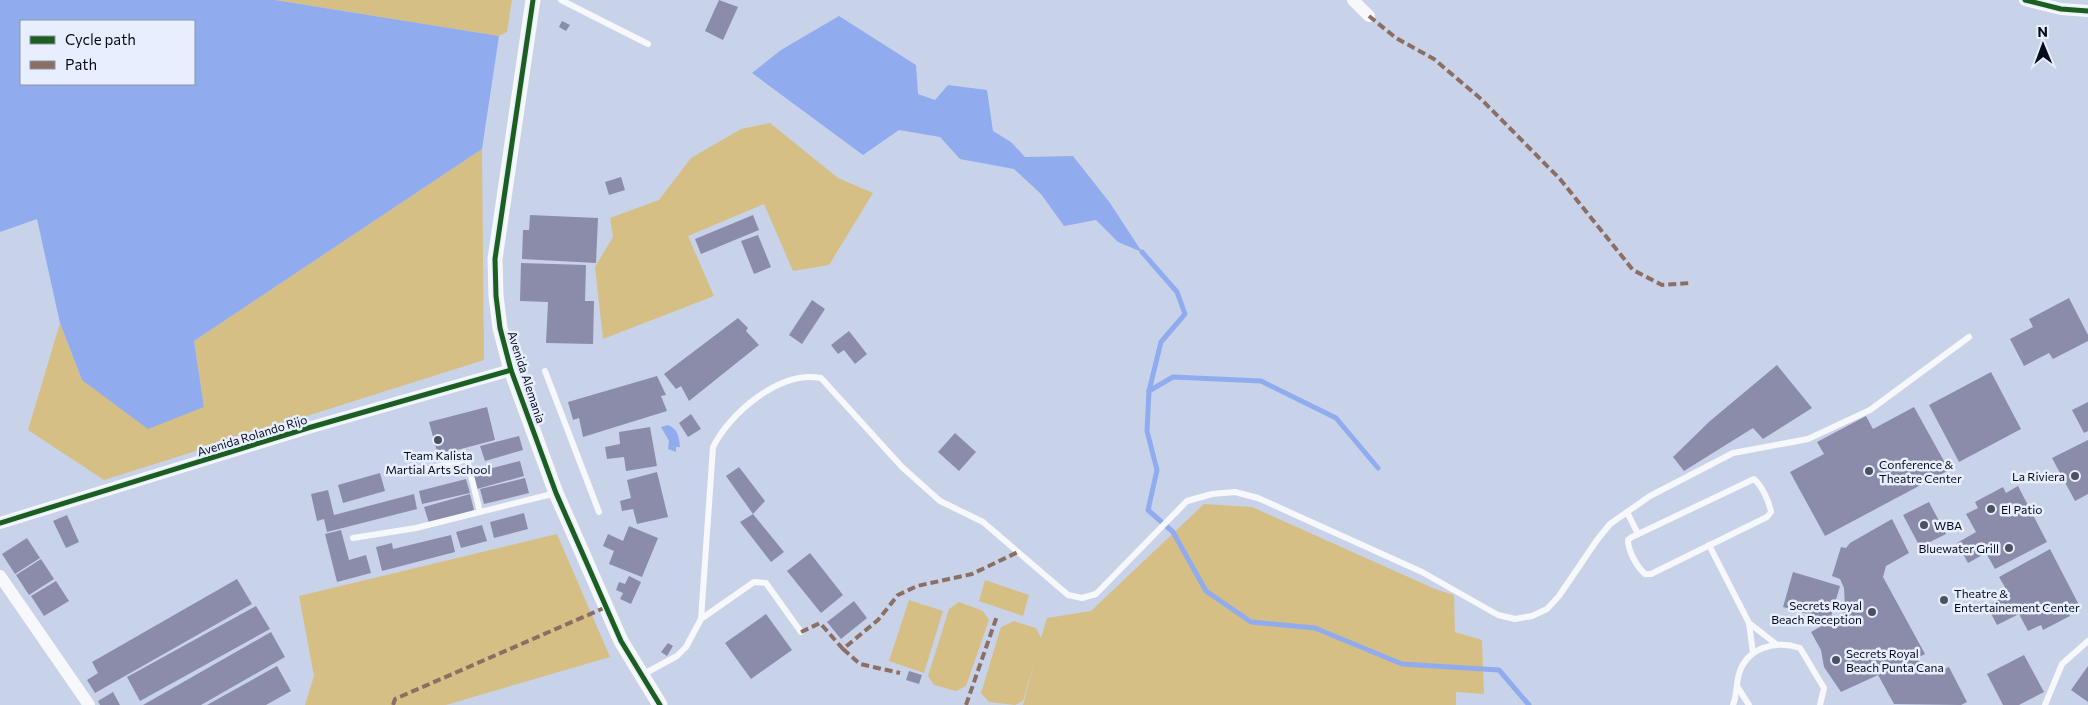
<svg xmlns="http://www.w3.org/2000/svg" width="2088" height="705" viewBox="0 0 2088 705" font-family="Commissioner,sans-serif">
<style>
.green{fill:#d6bf84}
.water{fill:#90acef;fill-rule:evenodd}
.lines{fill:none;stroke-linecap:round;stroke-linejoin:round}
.stream{stroke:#90acef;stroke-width:5}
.building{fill:#8b8caa}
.service{stroke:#f7f8fc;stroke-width:6}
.minor{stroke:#f7f8fc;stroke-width:12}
.tertiary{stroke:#f7f8fc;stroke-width:15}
.quiet{stroke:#8d6e63;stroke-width:4;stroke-dasharray:8 4;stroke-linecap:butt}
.cycleway-casing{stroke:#e7eefe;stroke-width:8}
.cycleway{stroke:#1b5e20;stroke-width:5}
.poi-dot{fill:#495163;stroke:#e7eefe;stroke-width:2}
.labels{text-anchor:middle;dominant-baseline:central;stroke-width:5;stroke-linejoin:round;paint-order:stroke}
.street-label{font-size:12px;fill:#050b1b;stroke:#e7eefe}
.poi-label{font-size:12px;fill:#050b1b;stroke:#e7eefe;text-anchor:start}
</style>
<rect width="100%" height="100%" fill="#c8d3e9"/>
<g class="green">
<polygon points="275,0 512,0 507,32 499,36"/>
<polygon points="770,123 838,178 873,193 829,265 793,271 764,204 688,236 714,296 603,339 595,267 613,237 610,218 659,200 691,158 741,129"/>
<polygon points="482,149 484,360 104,480 28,430 60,323 82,380 204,407 194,341"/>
<polygon points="1204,504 1252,507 1435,589 1454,595 1455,632 1482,640 1484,694 1456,692 1456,705 1023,705 1035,660 1023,701 1015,705 989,702 981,693 1001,627 1014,621 1036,628 1041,638 1047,618 1091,611"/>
<polygon points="557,534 610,657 446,705 305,705 314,676 299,596"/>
<polygon points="985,580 1029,595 1023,616 979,601"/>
<polygon points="909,600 943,611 924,673 889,661"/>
<polygon points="959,602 983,611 989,620 966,686 956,691 934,685 928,676 949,609"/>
</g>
<g class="water">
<path d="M0,0H275L499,36L482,149L194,341L204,407L148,429L82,380L60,323L37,219L0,232ZM21,21H194V84H21Z"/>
<polygon points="839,16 916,65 918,94 935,100 948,85 987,90 993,131 1011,142 1025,157 1073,156 1110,203 1142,252 1118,242 1096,220 1064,226 1041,194 1014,169 960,159 940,137 899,130 863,155 752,73 781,50"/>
<path d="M668,425C678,429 679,437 680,447H676V452L668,449L669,441L661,427Z"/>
</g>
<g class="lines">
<g class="stream">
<polyline points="1142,252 1177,292 1185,314 1161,342 1149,391 1147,431 1157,470 1148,510 1173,532 1206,591 1251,622 1315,628 1402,664 1499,670 1529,705"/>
<polyline points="1149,391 1173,377 1261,381 1336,418 1378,468"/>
</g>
</g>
<g class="building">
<polygon points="719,0 738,7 723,40 705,31"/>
<polygon points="562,21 570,25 566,31 559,27"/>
<polygon points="621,177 625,190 609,195 605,182"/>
<polygon points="530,215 598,218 596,263 522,259 523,230 529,230"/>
<polygon points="753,215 759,230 701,254 695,239"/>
<polygon points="758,235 771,267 754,274 741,241"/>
<polygon points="521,263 586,265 585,301 594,301 593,344 546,343 548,302 520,301"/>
<polygon points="2069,298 2088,335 2088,341 2053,359 2049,353 2024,366 2010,339 2033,327 2029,319"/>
<polygon points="812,300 825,309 802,344 789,335"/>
<polygon points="738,318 748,328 746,331 759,345 689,401 681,386 676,389 664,374"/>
<polygon points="849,331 867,354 855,364 844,350 838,354 831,345"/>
<polygon points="1777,365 1812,408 1763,439 1753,428 1684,471 1673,457 1710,421"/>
<polygon points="1991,372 2021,429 1959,462 1929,405"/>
<polygon points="657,376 666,395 661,396 667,411 583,437 579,418 573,420 568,402"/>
<polygon points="2088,402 2088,431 2084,433 2072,410"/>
<polygon points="487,407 495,440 438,455 429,422"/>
<polygon points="1914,407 1949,470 1825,536 1790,472 1824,454 1817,442 1866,416 1873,429"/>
<polygon points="691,414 701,429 688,437 679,423"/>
<polygon points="650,427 657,466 626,471 624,457 607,459 605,447 620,444 619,432"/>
<polygon points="955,433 976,452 959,471 938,452"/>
<polygon points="519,436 523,450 485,461 480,446"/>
<polygon points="2088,440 2088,494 2075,501 2052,458"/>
<polygon points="520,461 524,476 477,489 473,473"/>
<polygon points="739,467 765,501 753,514 726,476"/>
<polygon points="657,472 668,517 637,524 633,509 622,511 620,501 631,498 627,480"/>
<polygon points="380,473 385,491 343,503 338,485"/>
<polygon points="525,478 529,493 484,504 480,489"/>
<polygon points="466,479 470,493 422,504 419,491"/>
<polygon points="2018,486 2047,542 1995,569 1986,553 1968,563 1957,543 1976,532 1966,514 1978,508 1975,502 2003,487 2006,493"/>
<polygon points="328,490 334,515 414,494 417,509 327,532 324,519 317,521 311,494"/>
<polygon points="470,494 474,510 429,523 424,507"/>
<polygon points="1929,502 1946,534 1920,547 1903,515"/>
<polygon points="524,513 528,529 494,538 490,522"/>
<polygon points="753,514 784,552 771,562 740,522"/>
<polygon points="67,515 79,542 66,548 53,521"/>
<polygon points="1892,519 1909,553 1886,566 1883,577 1925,654 1917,658 1924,669 1939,671 1949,667 1967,702 1961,705 1894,704 1878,675 1841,692 1824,667 1821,650 1811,632 1842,614 1845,609 1844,588 1840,579 1832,576 1841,547 1846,548 1850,543"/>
<polygon points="482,525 487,541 461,548 456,532"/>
<polygon points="629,526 658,538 642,577 609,564 614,551 603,546 608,534 623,541"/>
<polygon points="341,530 349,560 366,555 371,573 337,582 325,534"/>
<polygon points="451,535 455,552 382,571 376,547 392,543 393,549"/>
<polygon points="27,538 40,558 15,574 2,554"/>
<polygon points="2050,549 2079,605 2067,611 2070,616 2043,630 2041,625 2028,631 2019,614 1997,625 1987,606 2009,594 1999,577"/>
<polygon points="810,553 843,595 821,613 787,571"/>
<polygon points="41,559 54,579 29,595 16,575"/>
<polygon points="1793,572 1840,586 1830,620 1783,607"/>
<polygon points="629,576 641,582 631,604 620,599 623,593 616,590 619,582 625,584"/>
<polygon points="237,579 252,604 95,693 87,680 98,673 92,662"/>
<polygon points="56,581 69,601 44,616 31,596"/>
<polygon points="854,601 867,618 841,639 827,622"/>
<polygon points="256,606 270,629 140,701 127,677"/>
<polygon points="766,614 792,650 751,679 725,643"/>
<polygon points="271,632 285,657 201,705 143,705"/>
<polygon points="668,643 673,646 667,656 661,652"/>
<polygon points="2024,655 2044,692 2019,705 2003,705 1987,674"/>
<polygon points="277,666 291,691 266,705 207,705"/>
<polygon points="2088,666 2088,702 2071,690"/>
<polygon points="909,671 922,675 919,684 906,680"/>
<polygon points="113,692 120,705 100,705 98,701"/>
</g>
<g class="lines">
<g class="service">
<polyline points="561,0 648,44"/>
<polyline points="545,371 599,512"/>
<polyline points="413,473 467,459 480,512"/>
<path d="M1754,479C1762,486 1769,501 1771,512L1767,517L1651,574H1645C1637,567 1628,551 1628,540L1632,537Z"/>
<polyline points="1627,512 1638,534"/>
<polyline points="353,538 416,528 556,493"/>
<polyline points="1709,545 1749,623 1753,653"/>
<polyline points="701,619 754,582 766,583 801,632"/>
<polyline points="1749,623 1776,644"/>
<path d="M642,675L677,656L686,647L701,619L713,447C730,413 780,370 821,378L902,467L940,501L983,522L1068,595L1082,598L1096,594L1187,501L1212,494L1235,492L1258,498L1422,572L1498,615L1515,619L1532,616L1547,609L1559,596L1597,540L1610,524L1650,496L1733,453L1808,439L1870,410L1969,337"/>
<polyline points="1737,686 1749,705"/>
<path d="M1733,705C1737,695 1736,684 1739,674C1747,647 1776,640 1800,648L1824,688L1820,705"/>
<polyline points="2045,705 2062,664 2088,641"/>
</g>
<g class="minor">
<polyline points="1353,0 1369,16"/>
<polyline points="2025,0 2061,9 2088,11"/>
<polyline points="0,523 308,428 511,370"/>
<polyline points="0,576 89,705"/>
</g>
<polyline class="tertiary" points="533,0 495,259 496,296 500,328 511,370 556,493 621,641 660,705"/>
<g class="quiet">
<polyline points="1369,16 1396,38 1434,59 1481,99 1560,179 1633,270 1662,285 1690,283"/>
<polyline points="801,632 820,623 843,649 878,620 898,595 917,586 972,574 1018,552"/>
<polyline points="843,649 860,664 900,673"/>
<polyline points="393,705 395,699 604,608"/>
<polyline points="966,705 997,616"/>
</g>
<defs>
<g id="cycleway">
<polyline points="533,0 495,259 496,296 500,328 511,370 556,493 621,641 660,705"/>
<polyline points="2025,0 2061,9 2088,11"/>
<polyline points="0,523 308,428 511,370"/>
</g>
</defs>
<use href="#cycleway" class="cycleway-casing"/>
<use href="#cycleway" class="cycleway"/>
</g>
<g class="poi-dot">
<circle cx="438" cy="440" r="5"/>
<circle cx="1869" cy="471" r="5"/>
<circle cx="2075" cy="476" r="5"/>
<circle cx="1991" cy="509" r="5"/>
<circle cx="1924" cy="525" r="5"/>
<circle cx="2009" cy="548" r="5"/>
<circle cx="1944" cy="600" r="5"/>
<circle cx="1872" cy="612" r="5"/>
<circle cx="1836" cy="660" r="5"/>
</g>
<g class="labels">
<g class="street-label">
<text transform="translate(527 377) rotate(72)">Avenida Alemania</text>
<text transform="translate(252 435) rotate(-17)">Avenida Rolando Rijo</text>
</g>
<g class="poi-label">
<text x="438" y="455" text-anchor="middle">Team Kalista<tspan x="438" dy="14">Martial Arts School</tspan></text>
<text x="1879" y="464">Conference &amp;<tspan x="1879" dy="14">Theatre Center</tspan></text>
<text x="2065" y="476" text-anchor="end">La Riviera</text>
<text x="2001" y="509">El Patio</text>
<text x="1934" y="525">WBA</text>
<text x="1999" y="548" text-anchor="end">Bluewater Grill</text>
<text x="1954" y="593">Theatre &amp;<tspan x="1954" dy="14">Entertainement Center</tspan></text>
<text x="1862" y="605" text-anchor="end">Secrets Royal<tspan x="1862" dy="14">Beach Reception</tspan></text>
<text x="1846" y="653">Secrets Royal<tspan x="1846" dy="14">Beach Punta Cana</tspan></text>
</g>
</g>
<rect x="20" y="20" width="175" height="65" fill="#e7eefe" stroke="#8d93a3"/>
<rect x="30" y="36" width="25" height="8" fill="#1b5e20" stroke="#8d93a3"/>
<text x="65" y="45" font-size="15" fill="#050b1b">Cycle path</text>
<rect x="30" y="61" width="25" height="8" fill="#8d6e63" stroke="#8d93a3"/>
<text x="65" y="70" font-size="15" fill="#050b1b">Path</text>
<g transform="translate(2043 45) rotate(359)" stroke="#e7eefe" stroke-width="4" paint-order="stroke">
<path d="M0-4L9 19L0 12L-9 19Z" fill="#050b1b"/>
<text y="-8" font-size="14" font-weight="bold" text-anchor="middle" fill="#050b1b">N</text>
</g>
</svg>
